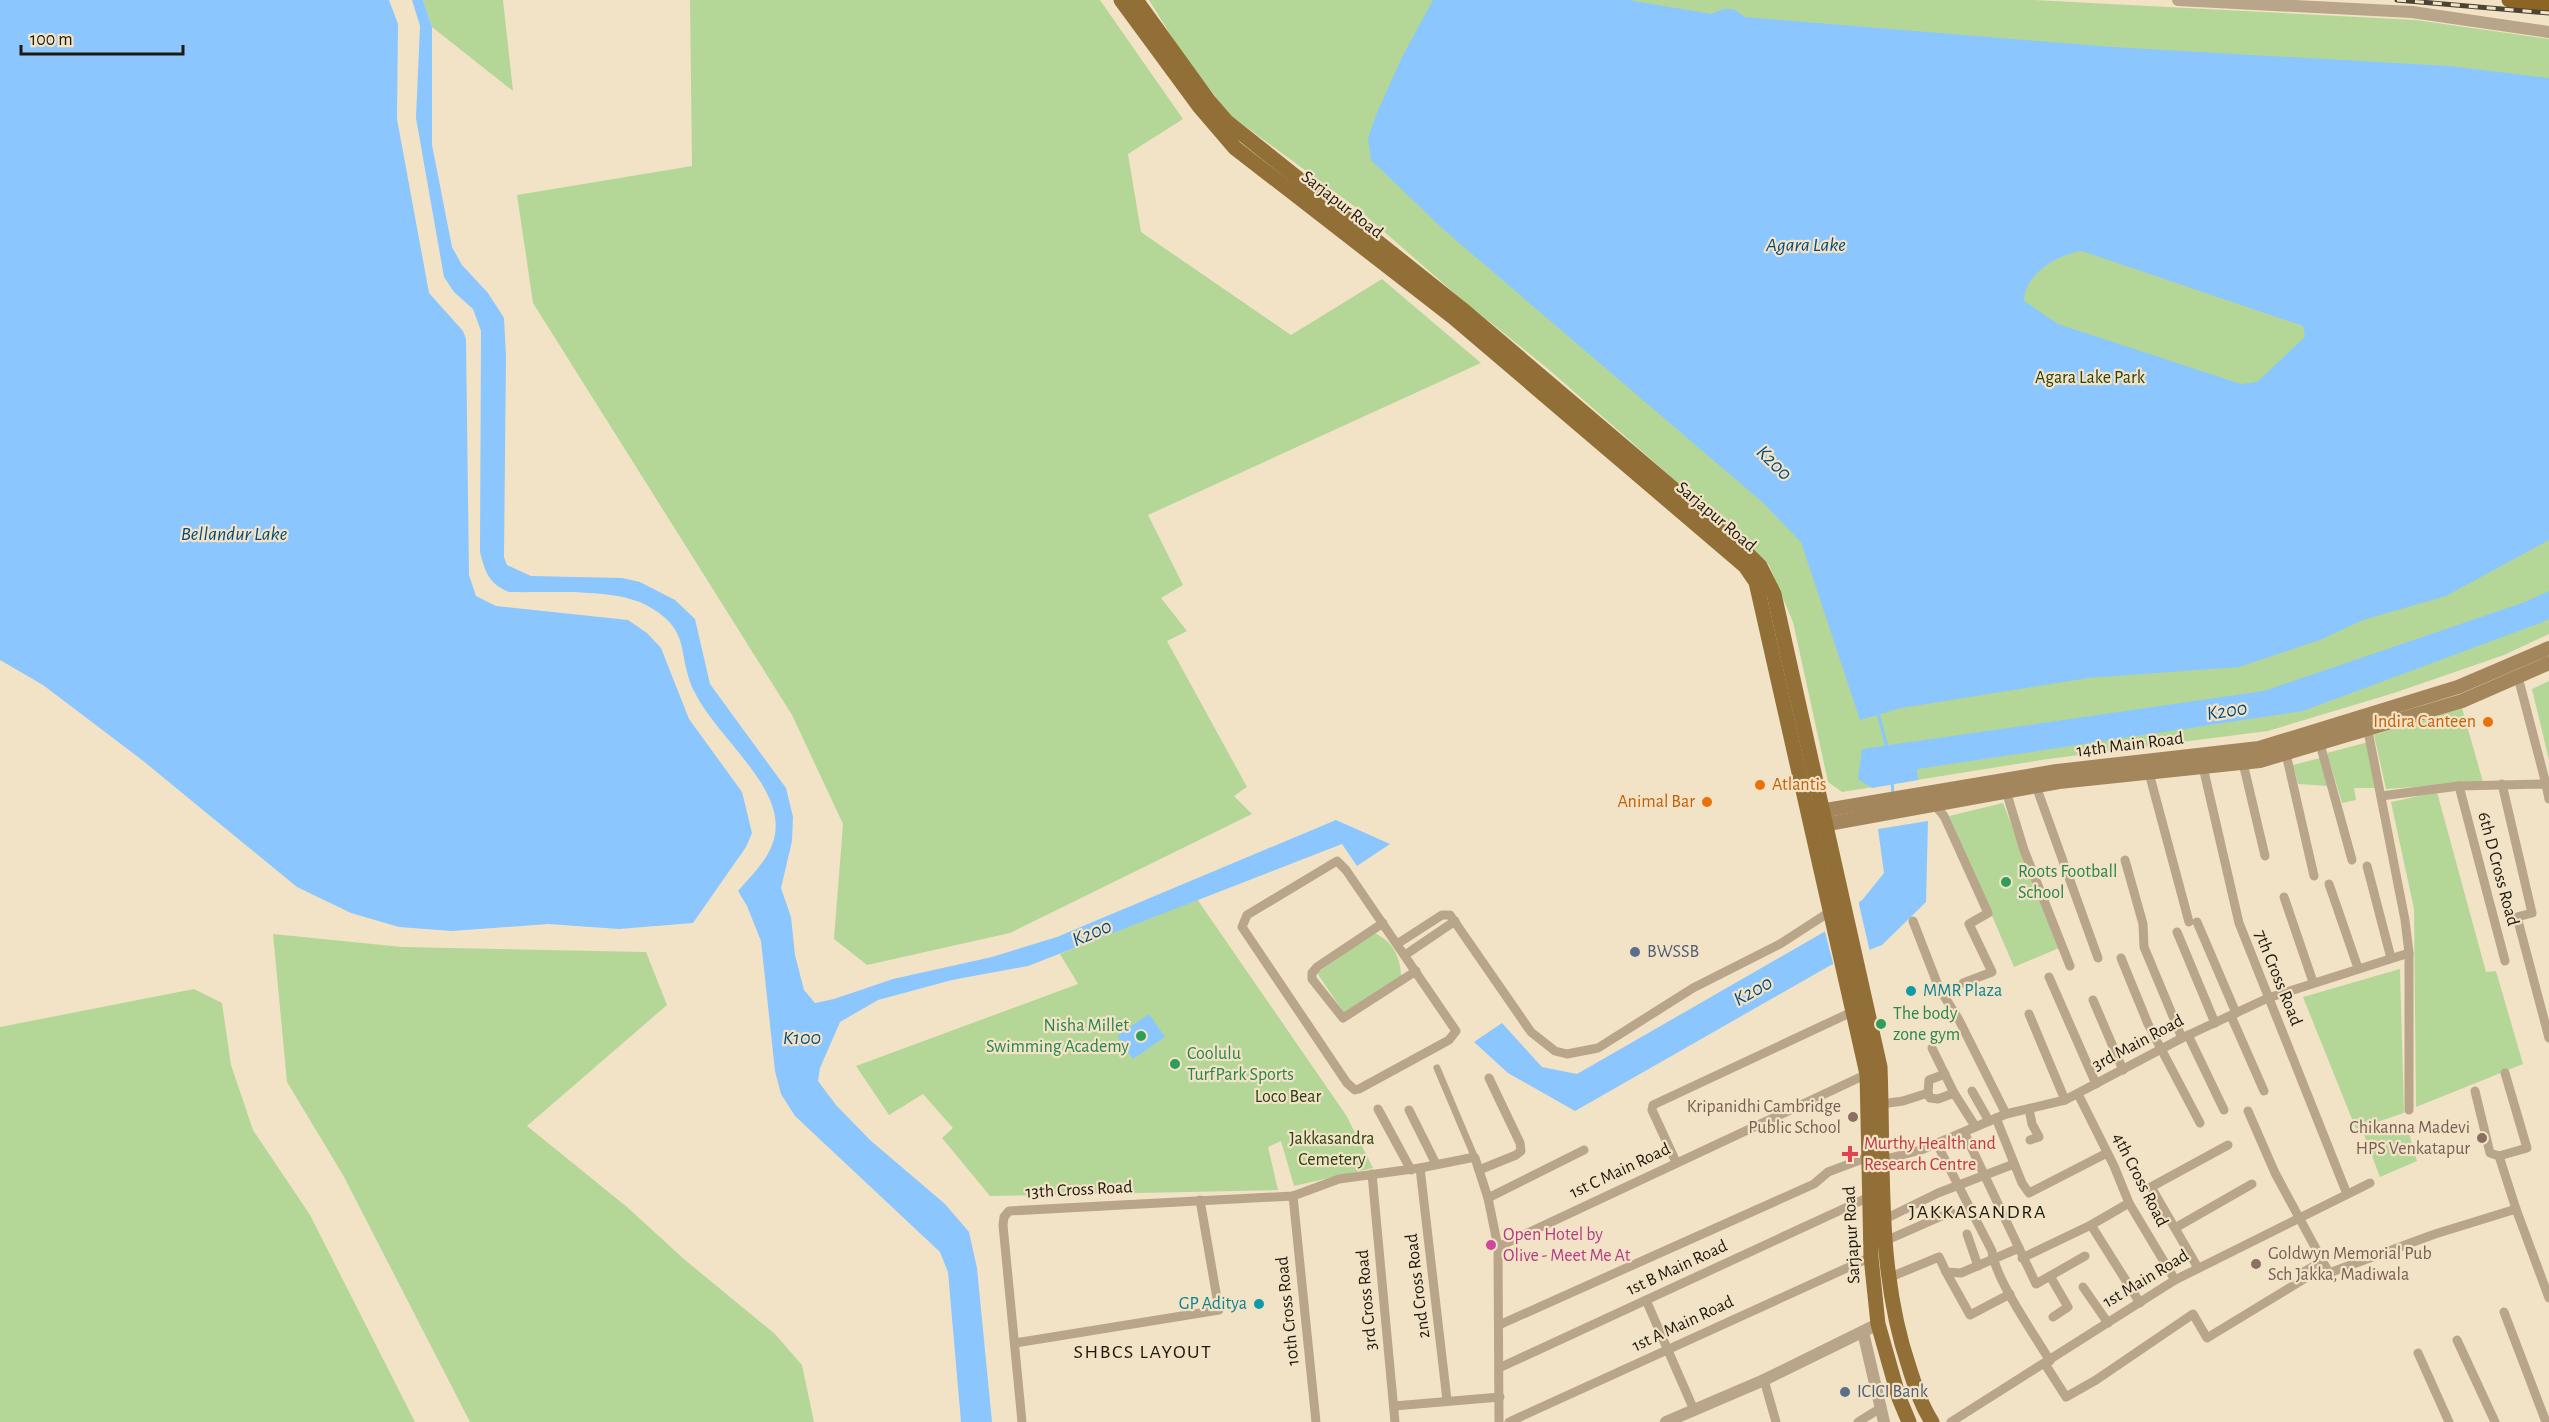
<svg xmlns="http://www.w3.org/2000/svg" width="2549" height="1422" viewBox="0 0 2549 1422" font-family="'Alegreya Sans',sans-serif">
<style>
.green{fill:#b4d798}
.water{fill:#8bc6fe;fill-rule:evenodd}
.pier{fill:#f2e3c6}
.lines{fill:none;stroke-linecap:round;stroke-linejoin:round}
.stream{stroke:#8bc6fe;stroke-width:3}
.pedestrian{stroke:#b9a589;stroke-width:7}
.minor{stroke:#b9a589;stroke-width:9}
.tertiary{stroke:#b9a589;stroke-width:12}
.secondary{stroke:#a3865c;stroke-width:14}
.primary{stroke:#936f38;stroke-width:15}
.trunk{stroke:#8c6524;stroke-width:15}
.rail-casing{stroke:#4b4435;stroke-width:5}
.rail{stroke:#f2e3c6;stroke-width:3;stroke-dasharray:9;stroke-linecap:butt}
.food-dot{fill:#e8710a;stroke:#f2e3c6;stroke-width:2}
.leisure-dot{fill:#2e9e5b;stroke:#f2e3c6;stroke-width:2}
.service-dot{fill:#5c6f8a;stroke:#f2e3c6;stroke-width:2}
.culture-dot{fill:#0f9aa8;stroke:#f2e3c6;stroke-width:2}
.education-dot{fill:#8d6e63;stroke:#f2e3c6;stroke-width:2}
.health-dot{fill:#e0444e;stroke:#f2e3c6;stroke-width:2}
.hotel-dot{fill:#d1479c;stroke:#f2e3c6;stroke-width:2}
.labels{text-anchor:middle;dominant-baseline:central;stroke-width:4.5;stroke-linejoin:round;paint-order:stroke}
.street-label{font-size:18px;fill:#1f1a0f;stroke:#f2e3c6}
.park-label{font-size:18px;fill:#294111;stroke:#f2e3c6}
.food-label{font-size:18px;fill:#c56008;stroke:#f2e3c6;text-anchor:end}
.leisure-label{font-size:18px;fill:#27864d;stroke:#f2e3c6;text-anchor:start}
.service-label{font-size:18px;fill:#4e5e75;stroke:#f2e3c6;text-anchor:start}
.culture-label{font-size:18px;fill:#0d838f;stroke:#f2e3c6;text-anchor:start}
.education-label{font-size:18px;fill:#785e54;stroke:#f2e3c6;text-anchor:end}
.health-label{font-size:18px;fill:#be3a42;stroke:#f2e3c6;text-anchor:start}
.hotel-label{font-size:18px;fill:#b23c85;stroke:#f2e3c6;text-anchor:start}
.water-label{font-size:20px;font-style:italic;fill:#054a7c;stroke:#f2e3c6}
.neighbourhood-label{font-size:20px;letter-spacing:1.5px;fill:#1f1a0f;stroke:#f2e3c6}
</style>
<rect width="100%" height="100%" fill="#f2e3c6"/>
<g class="green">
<polygon points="423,0 503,0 513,91 432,27"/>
<polygon points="690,0 1100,0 1183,119 1128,154 1141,232 1291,335 1382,279 1481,363 1148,515 1183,585 1161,598 1187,631 1167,641 1247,787 1234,796 1252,814 1010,933 867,965 834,939 843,824 792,715 533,303 517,195 692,166"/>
<polygon points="1149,0 2034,0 2416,20 2549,39 2549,634 2504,655 2394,693 2268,731 2048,759 1842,792 1828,782 1793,622 1769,565 1756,551 1547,368 1460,298 1358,209 1231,116 1185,58"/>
<polygon points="2549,681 2549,760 2532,689"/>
<polygon points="2462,708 2483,782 2386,789 2374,735"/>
<polygon points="2368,742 2375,788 2354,788 2356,800 2342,803 2327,753"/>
<polygon points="2320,758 2328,786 2298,784 2293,765"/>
<polygon points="2437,792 2486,972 2496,971 2523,1064 2416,1107 2414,909 2391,802"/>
<polygon points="2003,803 2059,948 2014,967 1949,816"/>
<polygon points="1197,899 1346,1115 1373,1168 1294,1186 1281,1141 1268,1147 1278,1190 990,1196 942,1138 953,1128 923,1094 889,1115 856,1066 1078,984 1060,954"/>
<path d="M1374,933C1393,941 1401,958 1401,978L1345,1014L1317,973Z"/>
<polygon points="273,934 402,947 646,952 667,1005 527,1126 627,1207 685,1260 775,1334 802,1365 814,1422 470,1422 343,1175 287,1082"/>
<polygon points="2400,969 2404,1113 2356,1129 2303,997"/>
<polygon points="194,989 222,1003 231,1065 253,1130 310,1215 415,1422 0,1422 0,1027"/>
<polygon points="2394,1125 2396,1135 2409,1133 2417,1161 2380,1177 2364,1135"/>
</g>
<g class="water">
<polygon points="0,0 389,0 398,24 397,119 429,293 463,331 466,339 469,575 476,596 496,606 628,620 647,633 661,648 689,719 742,792 752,833 746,847 693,923 619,929 548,924 452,931 399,927 351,913 297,887 142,760 43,685 0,660"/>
<path d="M412,0H423L432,27V145L452,247L462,265L488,293L504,318L506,356L504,557L507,565L531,576L622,578L640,582L675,600L695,619L710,684L786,788L793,817L792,841L781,888L791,917L795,955L804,990L815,1003L834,999L893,979L992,957L1057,937L1336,820L1390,844L1357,866L1342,844L1028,966L952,980L878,1000L840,1022L820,1068L818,1081L836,1105L870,1140L945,1204L969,1232L977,1268L992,1422H961L948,1272L940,1252L795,1116L781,1094L775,1071L761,941L747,906L738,891C757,869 780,849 775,817C769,775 713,731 694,691C676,652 693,629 644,604C611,588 547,593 509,592C489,584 485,572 480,552L481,331L473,309L454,292L444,277L416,118L420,26Z"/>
<path d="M1433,0H1628L1712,14C1724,7 1734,6 1744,17L2112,47L2449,66L2549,78V540L2446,596L2363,620L2320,640L2239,667L2089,678L1901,708L1860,720L1801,542L1761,501L1444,230L1371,160L1368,138L1376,115L1402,57ZM2082,251L2303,326L2305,337L2257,382L2241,384L2058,324L2024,301C2024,275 2057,254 2082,251Z"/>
<polygon points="2549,591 2549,619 2543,622 2303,711 1917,769 1918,780 1872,788 1858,779 1862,749 2264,691 2525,602"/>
<polygon points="1928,821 1926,902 1882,945 1831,965 1575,1111 1508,1073 1474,1042 1502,1023 1542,1067 1577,1074 1824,932 1863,899 1884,873 1878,829"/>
<polygon points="1149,1014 1165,1037 1133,1059 1117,1036"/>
</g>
<polygon class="pier" points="1858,900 1870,952 1834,967 1824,928"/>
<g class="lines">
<g class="stream">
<polyline points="1878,713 1887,747"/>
<polyline points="1892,780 1893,795"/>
</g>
<polyline class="pedestrian" points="1437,1068 1475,1158"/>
<g class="minor">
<polyline points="2518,677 2546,784 2549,784"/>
<polyline points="2367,726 2405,920 2409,953 2409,1110"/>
<polyline points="2320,744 2352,860"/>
<polyline points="2286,754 2314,876"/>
<polyline points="2243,763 2265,856"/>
<polyline points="2203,767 2239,923 2347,1194"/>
<polyline points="2149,773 2189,922"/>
<polyline points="2502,784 2532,913 2517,917 2549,1038"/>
<polyline points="2036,786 2098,958"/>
<polyline points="2459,786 2505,961"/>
<polyline points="2006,791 2024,850 2070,966"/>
<polyline points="2381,796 2459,786 2546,784 2549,799"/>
<polyline points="1934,804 1944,816 1988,913 1969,924 1992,972 1963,983"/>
<polyline points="2125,860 2143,924 2144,947 2182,1038"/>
<polygon points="1337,861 1346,870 1456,1031 1449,1040 1359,1089 1355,1090 1347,1083 1242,927 1247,915"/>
<polyline points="2367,866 2391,958"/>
<polyline points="2329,884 2358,968"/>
<polyline points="2284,897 2313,982"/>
<polyline points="1913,921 1939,988 1959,1020 2006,1114"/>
<polyline points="2197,922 2236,1013"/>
<polyline points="1383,923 1317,967 1312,973 1312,979 1343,1018 1416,971"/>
<polyline points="2177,932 2215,1023"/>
<polyline points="1397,944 1442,915 1450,915 1531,1032 1555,1051 1567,1054 1598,1048 1693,988 1780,944 1831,911"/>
<polyline points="1405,955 1455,921"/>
<polyline points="2121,958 2148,1024 2200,1123"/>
<polyline points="2049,977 2096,1084"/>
<polyline points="2093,1000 2123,1070"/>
<polyline points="2029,1014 2065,1100"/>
<polyline points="2231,1016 2264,1091"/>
<polyline points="2188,1035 2224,1110"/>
<polyline points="1932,1048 1954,1093"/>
<polyline points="1972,1091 1989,1121"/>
<polyline points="2475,1091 2490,1153 2499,1156 2516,1209"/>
<polyline points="1928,1093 1929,1080 1945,1074"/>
<polyline points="2078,1094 2114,1166 2129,1203 2175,1280"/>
<polyline points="1881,1104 1903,1101 1928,1093 1930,1098 1938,1099 1954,1093 1975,1126"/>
<polyline points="1378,1109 1411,1170"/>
<polyline points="2029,1109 2032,1124 2039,1137 2030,1140"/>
<polyline points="1409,1110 1436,1164"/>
<polyline points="2248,1111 2275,1173 2329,1273 2435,1234 2516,1209 2549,1298"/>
<polyline points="1996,1118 2022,1183 2029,1193 2107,1153"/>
<polyline points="1964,1132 2036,1284 2085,1256"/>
<path d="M1937,1144L1992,1251C1995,1279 2034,1334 2050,1361"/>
<polyline points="2499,1156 2527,1148 2505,1073"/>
<polyline points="1882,1160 1921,1150 2006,1114 2065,1100 2182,1038 2268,998 2409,953"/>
<polyline points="1676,1162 1652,1110 1653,1105 1854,1011"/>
<polyline points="1420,1168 1447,1400"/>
<polyline points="1479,1170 1516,1155 1521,1151 1520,1143 1489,1078"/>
<polyline points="1372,1174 1395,1422"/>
<polyline points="1293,1196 1316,1422"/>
<polyline points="1488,1198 1584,1150"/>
<polyline points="1883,1220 1938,1193 2014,1164"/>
<polyline points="2091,1225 2140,1303"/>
<polyline points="2175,1228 2252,1184"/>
<polyline points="1967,1234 1978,1266"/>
<polyline points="1885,1241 1951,1212"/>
<polyline points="1498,1247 1867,1074"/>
<polyline points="2022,1258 2091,1225 2129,1203"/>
<polyline points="2198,1268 2151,1187 2228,1145"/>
<polyline points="1946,1272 1970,1315 2010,1294"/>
<polyline points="2050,1276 2068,1307 2053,1317"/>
<polyline points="1888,1278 1939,1257 1946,1272 1961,1273 2019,1248"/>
<polyline points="2083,1287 2108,1323"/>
<polyline points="1646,1300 1694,1410"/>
<polyline points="2504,1312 2546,1422"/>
<polyline points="1499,1325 1814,1184 1828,1172 1868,1157"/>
<polyline points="2457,1340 2495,1422"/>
<polyline points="1015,1343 1219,1310 1200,1200"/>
<polyline points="2418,1353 2449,1422"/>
<polyline points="2045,1364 2066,1397 2096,1380 2193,1314 2207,1338 2304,1279 2302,1273 2323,1261"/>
<polyline points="1499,1368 1869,1197"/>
<polyline points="1764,1380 1776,1422"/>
<polyline points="1394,1406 1500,1397"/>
<polyline points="1022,1422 1003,1225 1004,1217 1009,1211 1293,1196 1339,1179 1420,1168 1470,1158 1475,1158 1488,1198 1498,1247 1499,1422"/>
<polyline points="1509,1422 1871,1257"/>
<polyline points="1858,1422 1879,1409"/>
<polyline points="1951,1422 2175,1280 2370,1183"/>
</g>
<g class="tertiary">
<polyline points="2178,0 2412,12 2549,32"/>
<polyline points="1863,1332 1884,1422"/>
<polyline points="1666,1422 1764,1380 1878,1324"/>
</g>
<g class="secondary">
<polyline points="1814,812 2057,771 2259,748 2458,687 2549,648"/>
<polyline points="1817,826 2059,782 2260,761 2462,701 2549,663"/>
</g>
<g class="primary">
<polyline points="1121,0 1199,106 1235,148 1453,317 1745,566 1756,582 1867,1074 1871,1257 1878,1324 1899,1398 1909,1422"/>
<path d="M1136,0L1208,100L1226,121L1462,309L1736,542L1760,566L1774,594L1880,1067C1884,1168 1876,1269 1909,1367C1915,1386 1921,1405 1932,1422"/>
</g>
<polyline class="trunk" points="2509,0 2549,7"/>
<defs>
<polyline id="rail" points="2397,0 2549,13"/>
</defs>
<use href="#rail" class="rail-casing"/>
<use href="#rail" class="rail"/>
</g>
<g class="food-dot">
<circle cx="2488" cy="722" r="6"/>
<circle cx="1760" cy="785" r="6"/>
<circle cx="1707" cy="802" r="6"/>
</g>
<g class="leisure-dot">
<circle cx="2006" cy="882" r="6"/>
<circle cx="1881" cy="1024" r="6"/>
<circle cx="1141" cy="1036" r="6"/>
<circle cx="1175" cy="1064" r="6"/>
</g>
<g class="service-dot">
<circle cx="1635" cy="952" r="6"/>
<circle cx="1845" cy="1392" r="6"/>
</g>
<g class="culture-dot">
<circle cx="1911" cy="991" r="6"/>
<circle cx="1259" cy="1304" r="6"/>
</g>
<g class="education-dot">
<circle cx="1853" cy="1117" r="6"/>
<circle cx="2482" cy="1138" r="6"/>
<circle cx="2256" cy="1264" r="6"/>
</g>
<path class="health-dot" d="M1847 1145h6v6h6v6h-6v6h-6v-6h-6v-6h6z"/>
<circle class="hotel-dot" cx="1491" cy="1245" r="6"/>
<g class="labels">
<g class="street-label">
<text transform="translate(1342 205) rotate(38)">Sarjapur Road</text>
<text transform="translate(1716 517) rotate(40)">Sarjapur Road</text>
<text transform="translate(2130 745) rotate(-7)">14th Main Road</text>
<text transform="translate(2498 869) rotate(75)">6th D Cross Road</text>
<text transform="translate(2278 978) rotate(68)">7th Cross Road</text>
<text transform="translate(2138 1043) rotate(-28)">3rd Main Road</text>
<text transform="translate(1620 1171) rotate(-25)">1st C Main Road</text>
<text transform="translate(2140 1180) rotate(63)">4th Cross Road</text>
<text transform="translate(1079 1190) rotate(-3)">13th Cross Road</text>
<text transform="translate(1852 1235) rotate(-93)">Sarjapur Road</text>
<text transform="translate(1677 1268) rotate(-25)">1st B Main Road</text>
<text transform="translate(2146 1279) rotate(-31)">1st Main Road</text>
<text transform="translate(1418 1286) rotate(-97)">2nd Cross Road</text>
<text transform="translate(1367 1300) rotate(-95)">3rd Cross Road</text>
<text transform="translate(1288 1311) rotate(-96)">10th Cross Road</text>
<text transform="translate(1683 1324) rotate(-25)">1st A Main Road</text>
</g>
<g class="park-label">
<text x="2090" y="378">Agara Lake Park</text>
<text x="1288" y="1097">Loco Bear</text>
<text x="1332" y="1139">Jakkasandra<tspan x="1332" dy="21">Cemetery</tspan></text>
</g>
<g class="food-label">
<text x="2476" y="722">Indira Canteen</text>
<text x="1772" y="785" text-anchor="start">Atlantis</text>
<text x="1695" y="802">Animal Bar</text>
</g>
<g class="leisure-label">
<text x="2018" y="872">Roots Football<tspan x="2018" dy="21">School</tspan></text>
<text x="1893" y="1014">The body<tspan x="1893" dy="21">zone gym</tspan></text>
<text x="1129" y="1026" text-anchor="end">Nisha Millet<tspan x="1129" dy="21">Swimming Academy</tspan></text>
<text x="1187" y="1054">Coolulu<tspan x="1187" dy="21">TurfPark Sports</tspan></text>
</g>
<g class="service-label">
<text x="1647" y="952">BWSSB</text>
<text x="1857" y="1392">ICICI Bank</text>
</g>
<g class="culture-label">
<text x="1923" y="991">MMR Plaza</text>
<text x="1247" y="1304" text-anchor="end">GP Aditya</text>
</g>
<g class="education-label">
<text x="1841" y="1107">Kripanidhi Cambridge<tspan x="1841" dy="21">Public School</tspan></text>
<text x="2470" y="1128">Chikanna Madevi<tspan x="2470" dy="21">HPS Venkatapur</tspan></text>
<text x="2268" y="1254" text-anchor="start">Goldwyn Memorial Pub<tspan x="2268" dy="21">Sch Jakka, Madiwala</tspan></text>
</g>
<g class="health-label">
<text x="1864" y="1144">Murthy Health and<tspan x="1864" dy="21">Research Centre</tspan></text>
</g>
<g class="hotel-label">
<text x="1503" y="1235">Open Hotel by<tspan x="1503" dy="21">Olive - Meet Me At</tspan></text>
</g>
<g class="water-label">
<text x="1806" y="245">Agara Lake</text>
<text transform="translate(1774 463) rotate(44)">K200</text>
<text x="234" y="534">Bellandur Lake</text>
<text transform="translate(2227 711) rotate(-9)">K200</text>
<text transform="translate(1092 933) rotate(-23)">K200</text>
<text transform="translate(1753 991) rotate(-29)">K200</text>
<text x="802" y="1038">K100</text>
</g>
<g class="neighbourhood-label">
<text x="1978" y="1212">JAKKASANDRA</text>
<text x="1143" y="1352">SHBCS LAYOUT</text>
</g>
</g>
<path d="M21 45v9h162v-9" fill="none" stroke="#1f1a0f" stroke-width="3"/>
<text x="30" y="45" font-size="18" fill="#1f1a0f" stroke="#f2e3c6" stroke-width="4.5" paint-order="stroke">100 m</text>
</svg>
